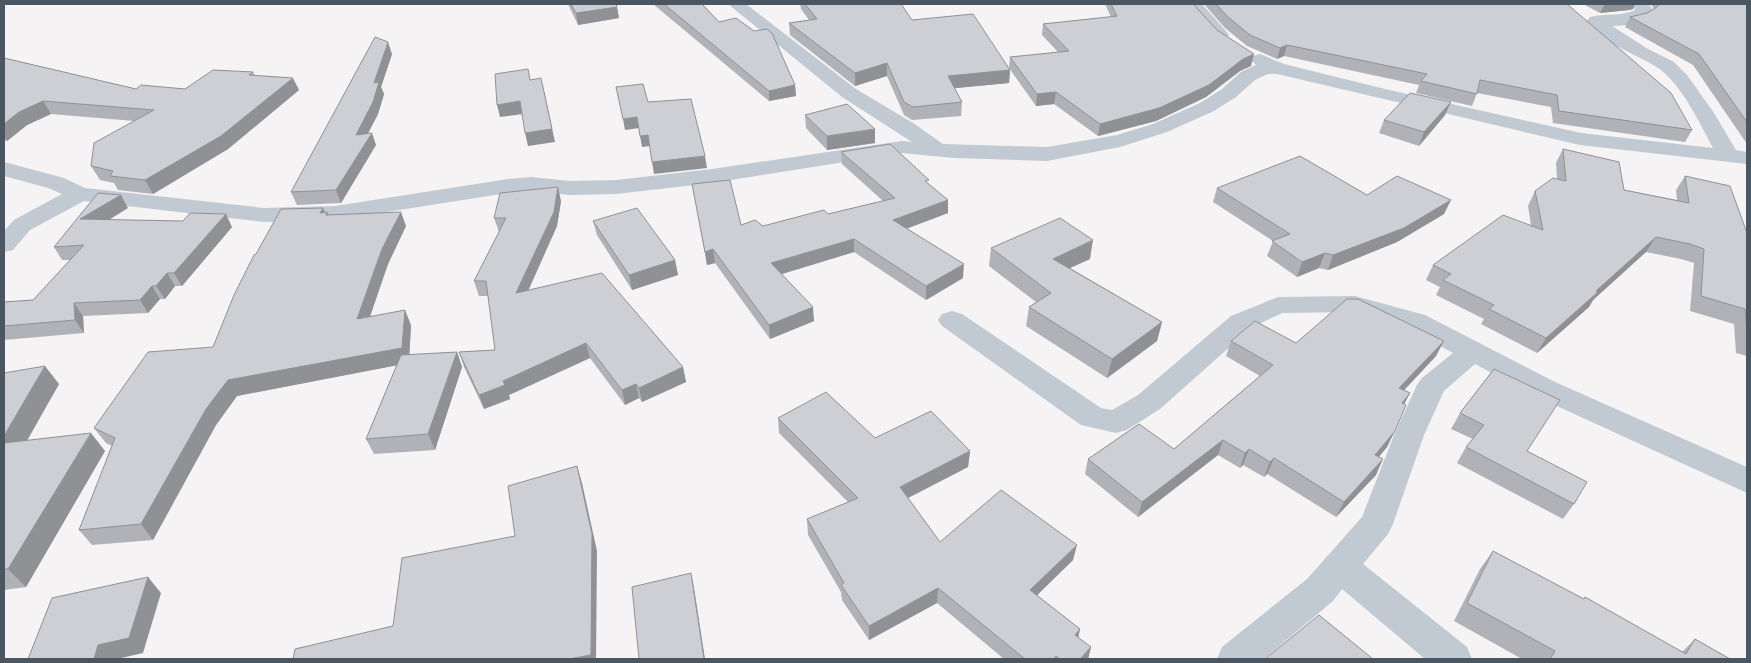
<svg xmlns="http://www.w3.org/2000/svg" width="1751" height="663" viewBox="0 0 1751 663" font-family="'Varela Round',sans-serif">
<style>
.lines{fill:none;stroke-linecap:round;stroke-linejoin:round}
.minor{fill:#c1cad2;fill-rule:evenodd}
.wall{fill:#b0b2b7}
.shaded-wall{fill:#909195}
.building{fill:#cdcfd5;stroke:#909195}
</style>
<rect width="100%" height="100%" fill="#f5f3f3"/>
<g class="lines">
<g class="minor">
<path d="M728,4H746L856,89L913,123L943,144L1047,147L1117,135L1153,124L1200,103L1222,89L1241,72L1256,65L1251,60L1253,56L1260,54L1284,64L1385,89L1581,133L1713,148C1699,122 1684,89 1661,70C1642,56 1598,42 1587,21L1590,17C1606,13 1619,17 1635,10L1633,4H1649L1654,12C1646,23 1625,26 1612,26L1648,49L1674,62L1687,75L1714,113L1736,150L1747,152V164L1580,145L1277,74H1268L1255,80L1236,97L1214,111L1167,132L1120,147L1047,161L954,158L902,153L712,183L616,194L570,195L531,191L508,193L335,220L264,222L84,201L30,230L13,250L4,252V231L14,220L62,194L48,188L4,176V162L64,178L85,188L264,208L335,206L508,179L531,177L570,181L616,180L712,169L902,141L912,142L842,97Z"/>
<polygon points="1185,4 1202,4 1226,31 1229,35 1226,39 1214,39"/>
<polygon points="1355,296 1425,315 1555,382 1747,467 1747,493 1535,396 1475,364 1444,391 1424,435 1393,524 1388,534 1363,564 1467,647 1472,659 1425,659 1342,589 1333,601 1264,659 1217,659 1222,647 1307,579 1362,517 1394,435 1417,385 1422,378 1453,353 1405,327 1354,312 1282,313 1251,328 1160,409 1127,430 1116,433 1081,425 942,326 938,320 942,314 952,311 962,314 1101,408 1112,410 1138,395 1231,316 1278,297"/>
</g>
</g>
<g class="wall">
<polygon points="568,4 616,4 617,7 619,18 578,25"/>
<polygon points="653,4 702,4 719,22 795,85 796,96 769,101"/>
<polygon points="800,4 901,4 912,20 1010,70 1009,83 954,88 962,102 961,116 912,120 904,115 887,76 855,86 790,35 789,23 809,20 801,9"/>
<polygon points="1105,4 1193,4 1251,66 1240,71 1206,97 1156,121 1098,136 1054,104 1036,106 1009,68 1010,57 1058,52 1042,35 1043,24 1111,17"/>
<polygon points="1204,4 1567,4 1692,130 1685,142 1553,123 1551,107 1477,93 1472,106 1416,93 1419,85 1284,56 1277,59 1247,46 1225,28"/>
<polygon points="1583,4 1635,4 1633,9 1629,10 1600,13"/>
<polygon points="1651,4 1747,4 1747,144 1693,65 1625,27 1630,17 1647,13 1654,9"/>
<polygon points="392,54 381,87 384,94 378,114 368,133 376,145 341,203 297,205 291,192"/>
<polygon points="4,58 136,89 185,89 253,72 255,76 299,90 228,149 153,194 118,190 114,183 100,180 91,166 134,121 51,114 27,125 7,141 4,140"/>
<polygon points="805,115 875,143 827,150 806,128"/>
<polygon points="1445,115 1419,146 1379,133 1384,120"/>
<polygon points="1563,149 1624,190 1677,200 1676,190 1685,176 1747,233 1747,356 1736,353 1734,324 1690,311 1694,263 1681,259 1646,252 1593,300 1589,307 1537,353 1481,324 1484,319 1436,295 1440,287 1426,280 1433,265 1531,225 1528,206 1535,191 1557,179 1556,163"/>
<polygon points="841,152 929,184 948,200 948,213 906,229 963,278 926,300 854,252 782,274 814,321 770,339 715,263 707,265 692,184 741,225 763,226 828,214 883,201 842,164"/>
<polygon points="1217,188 1367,195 1444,214 1397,242 1328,270 1319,268 1297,277 1267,256 1273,241 1213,202"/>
<polygon points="561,201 557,226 528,290 683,367 686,382 642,402 639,398 625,405 590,358 509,395 510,399 484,409 464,367 459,352 495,350 488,296 479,296 474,281 499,232 494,218"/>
<polygon points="128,208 109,220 232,227 182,286 175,286 165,299 160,299 148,313 83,316 84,333 4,340 4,302 33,300 70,260 62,260 54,247"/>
<polygon points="326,212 327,212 329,215 406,226 388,264 370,316 411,325 409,355 457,352 462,367 435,450 374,454 366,439 397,365 237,396 216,425 153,540 92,545 79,530 112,446 106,443 94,428 213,347 256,254"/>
<polygon points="593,221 675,260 678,275 632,290 597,235"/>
<polygon points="991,248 1090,259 1070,268 1162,322 1157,341 1107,378 1026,326 1029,307 1036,302 989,266"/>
<polygon points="1231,341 1296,343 1436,356 1404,390 1410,393 1404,404 1387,447 1379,457 1376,475 1336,517 1267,474 1264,477 1243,465 1240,468 1218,455 1138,517 1085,474 1088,459 1174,449 1260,376 1226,356"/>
<polygon points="1494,369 1527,451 1574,504 1563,519 1457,463 1466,447 1473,439 1451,429 1460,413"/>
<polygon points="4,373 59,384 27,440 105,451 26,587 4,590"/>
<polygon points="778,418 875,438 970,451 968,467 908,498 940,542 1073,560 1037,595 1080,629 1078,638 1091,647 1088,659 1004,659 937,603 869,640 842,600 841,592 808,535 807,519 848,502 779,433"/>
<polygon points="1493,551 1682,652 1695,639 1730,659 1522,659 1454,621 1480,569"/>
</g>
<g class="shaded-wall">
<polygon points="1605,4 1635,4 1633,9 1629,10 1600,13"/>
<polygon points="617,7 619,18 578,25 576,13"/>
<polygon points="388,42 392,54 381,87 384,94 378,114 361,147 356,135"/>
<polygon points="1287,45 1284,56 1277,59 1280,48"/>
<polygon points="1254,54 1251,66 1240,71 1206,97 1156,121 1098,136 1100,124"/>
<polygon points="887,63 887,76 855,86 855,73"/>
<polygon points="1010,70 1009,83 947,89 948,76"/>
<polygon points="293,78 299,90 228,149 153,194 145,180"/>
<polygon points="795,85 796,96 769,101 769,91"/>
<polygon points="544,91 555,142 528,146 525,133"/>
<polygon points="1056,92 1054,104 1036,106 1037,94"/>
<polygon points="43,101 51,114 27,125 7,141 4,136 4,124 19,112"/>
<polygon points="520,101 523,114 500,117 497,105"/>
<polygon points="1451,102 1445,115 1419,146 1424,132"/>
<polygon points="637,117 639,128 625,130 623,119"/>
<polygon points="875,129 875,143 827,150 827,136"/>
<polygon points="372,133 376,145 341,203 336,190"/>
<polygon points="648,135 650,146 642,147 640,136"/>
<polygon points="705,156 707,168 654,174 652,162"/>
<polygon points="558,187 561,201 557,226 521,307 516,293"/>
<polygon points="121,195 128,208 88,232 80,219"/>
<polygon points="948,200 948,213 892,234 893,220"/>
<polygon points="1451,200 1444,214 1397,242 1328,270 1333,255"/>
<polygon points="323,208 326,214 327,212 334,226 320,213"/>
<polygon points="401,212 406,226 388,264 364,334 357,319 382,249"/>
<polygon points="226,214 232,227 182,286 174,273"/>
<polygon points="1656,237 1646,252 1593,300 1589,307 1537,353 1546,338 1596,291"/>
<polygon points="854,239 854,252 772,277 771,263"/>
<polygon points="1093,240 1090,259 1050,277 1053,259"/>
<polygon points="713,249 715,263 707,265 705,252"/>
<polygon points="1325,253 1319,268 1297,277 1302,262"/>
<polygon points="675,260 678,275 632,290 629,275"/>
<polygon points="964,264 963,278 926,300 926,286"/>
<polygon points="167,273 175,286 165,299 156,286"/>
<polygon points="152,286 160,299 148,313 140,300"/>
<polygon points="74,303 83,316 84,333 75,320"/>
<polygon points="813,307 814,321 770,339 769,325"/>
<polygon points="405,310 411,325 409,363 237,396 216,425 153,540 141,524 206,409 228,380"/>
<polygon points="1162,322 1157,341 1107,378 1112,359"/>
<polygon points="1444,341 1436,356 1392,403 1399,388"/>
<polygon points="586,343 590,358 509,395 510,399 484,409 479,395 503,381"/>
<polygon points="457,352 462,367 435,450 428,434"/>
<polygon points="45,366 59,384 15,462 4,449 4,436"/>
<polygon points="683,367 686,382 642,402 639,388"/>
<polygon points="636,384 639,398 625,405 622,390"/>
<polygon points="1410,393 1402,408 1402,403"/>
<polygon points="1395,431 1387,447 1368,470 1375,455"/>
<polygon points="91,433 105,451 26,587 8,569"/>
<polygon points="1223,440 1218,455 1138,517 1142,502"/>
<polygon points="1249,449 1243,465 1240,468 1245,453"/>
<polygon points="970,451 968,467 900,502 900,487"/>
<polygon points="1274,458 1267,474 1264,477 1270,462"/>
<polygon points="1383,459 1376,475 1336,517 1344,502"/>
<polygon points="577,466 582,483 597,551 596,659 569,659"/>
<polygon points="1077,545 1073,560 1027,605 1030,590"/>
<polygon points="691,573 694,588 705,659 704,659"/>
<polygon points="148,577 161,593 143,653 117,659 94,659 98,645"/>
<polygon points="938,588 937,603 869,640 869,626"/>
<polygon points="1080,629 1077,644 1075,635"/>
<polygon points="1091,647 1088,659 1080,659"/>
</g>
<g class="building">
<polygon points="571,4 616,4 617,7 576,13"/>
<polygon points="664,4 702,4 719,22 736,18 754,31 767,29 772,33 795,85 769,91"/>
<polygon points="805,4 901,4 912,20 973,14 1010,70 948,76 962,102 913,107 904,102 887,63 855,73 789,23 817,19"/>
<polygon points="1111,4 1193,4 1217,30 1254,54 1243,59 1209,85 1159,108 1100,124 1056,92 1037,94 1010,57 1069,51 1043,24 1117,16"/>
<polygon points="1216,4 1567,4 1671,93 1692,130 1559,111 1557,95 1480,80 1477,94 1421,81 1427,74 1287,45 1280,48 1250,35 1228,17"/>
<polygon points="1660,4 1747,4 1747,122 1699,54 1630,17 1647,13 1657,7"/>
<polygon points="375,37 388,42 374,83 379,82 373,102 356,135 372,133 336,190 291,192"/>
<polygon points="4,58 136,89 141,85 185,89 213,70 253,72 249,75 293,78 221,136 145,180 110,176 113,171 91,166 94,143 154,110 43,101 19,112 4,124"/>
<polygon points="528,69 530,80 541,78 552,129 525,133 520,101 497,105 495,74"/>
<polygon points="643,84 648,102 691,99 705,156 652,162 648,135 640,136 637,117 623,119 616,87"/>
<polygon points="1410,93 1451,102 1424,132 1384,120"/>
<polygon points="847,104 875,129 827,136 805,115"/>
<polygon points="890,144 929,180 925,181 948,200 893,220 964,264 926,286 854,239 771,263 813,307 769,325 713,249 705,252 692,184 730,180 741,225 755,220 763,226 824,210 828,214 895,198 841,152"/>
<polygon points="1563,149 1619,162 1624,190 1689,203 1685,176 1730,186 1747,233 1747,333 1745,309 1701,296 1704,249 1690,244 1656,237 1596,291 1598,292 1546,338 1489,309 1494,305 1443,280 1451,274 1433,265 1503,215 1543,230 1535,191 1553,178 1566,181"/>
<polygon points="1300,156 1367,195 1397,176 1451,200 1404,228 1333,255 1325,253 1302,262 1272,241 1290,234 1217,188"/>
<polygon points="558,187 554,212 516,293 602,273 683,367 639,388 636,384 622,390 586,343 503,381 505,385 479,395 459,352 495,350 486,281 474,281 506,218 494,218 500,193"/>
<polygon points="98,193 121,195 80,219 183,221 190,213 226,214 174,273 167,273 156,286 152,286 140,300 74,303 75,320 4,326 4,302 33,300 84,245 54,247"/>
<polygon points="323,208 320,213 327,212 326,215 401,212 382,249 357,319 405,310 402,348 228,380 206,409 141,524 79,530 115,438 94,428 148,352 213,347 234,295 254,255 256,254 281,209"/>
<polygon points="637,208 675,260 629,275 593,221"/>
<polygon points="1060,218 1093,240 1053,259 1162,322 1112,359 1029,307 1051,293 991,248"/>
<polygon points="1347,299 1358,299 1444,341 1399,388 1410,393 1402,403 1406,405 1395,431 1375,455 1383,459 1344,502 1274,458 1270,462 1249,449 1245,453 1223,440 1142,502 1088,459 1139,424 1174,449 1273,365 1231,341 1255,321 1296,343"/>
<polygon points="457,352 428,434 366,439 401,355"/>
<polygon points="45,366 4,436 4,373"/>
<polygon points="1494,369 1560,400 1527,451 1587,482 1574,504 1466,447 1484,425 1460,413"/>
<polygon points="826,392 875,438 931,411 970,451 900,487 940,542 1001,490 1077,545 1030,590 1080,629 1075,635 1091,647 1080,659 1060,659 1056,656 1053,659 1025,659 938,588 869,626 841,585 844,583 807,519 858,498 778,418"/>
<polygon points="91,433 8,569 4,569 4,443"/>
<polygon points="577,466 592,534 591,655 569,659 293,659 295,649 393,626 402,558 515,536 508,486"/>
<polygon points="1493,551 1584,599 1585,597 1686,654 1695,639 1730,659 1550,659 1555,651 1467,603"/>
<polygon points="691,573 704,659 639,659 632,587"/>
<polygon points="148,577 129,638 98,645 94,659 28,659 52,598"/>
<polygon points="1319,615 1373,659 1265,659"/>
</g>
<rect width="1751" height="663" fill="none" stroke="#4a5661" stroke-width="10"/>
</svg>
